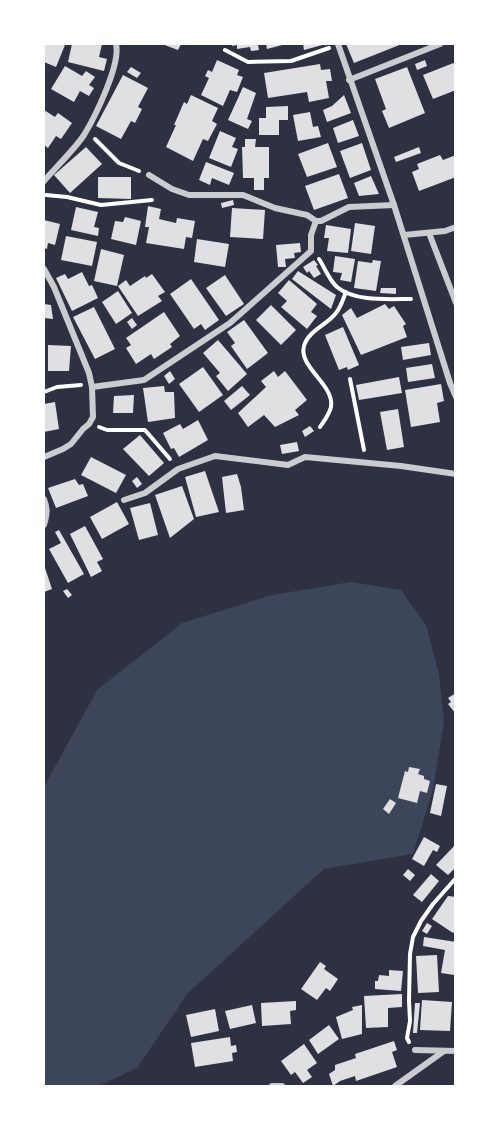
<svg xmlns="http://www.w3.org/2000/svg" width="499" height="1130" viewBox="0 0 499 1130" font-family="Figtree,sans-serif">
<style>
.green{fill:#3c4559}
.building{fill:#e0e0e3}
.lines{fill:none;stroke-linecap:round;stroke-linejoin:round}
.path{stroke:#fff;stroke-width:4}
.minor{stroke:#caccd0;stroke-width:6}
</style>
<rect width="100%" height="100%" fill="#2d3142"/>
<polygon class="green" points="351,582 401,590 426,625 439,674 444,722 433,789 413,854 324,869 188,993 137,1068 99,1086 44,1086 44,787 97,690 182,623 272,595"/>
<g class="building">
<polygon points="44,44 60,44 65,45 56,67 44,62"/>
<polygon points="72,44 102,44 99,57 107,59 104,71 68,62"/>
<polygon points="162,44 181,44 178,50"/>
<polygon points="232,44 258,44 259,50 251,51 250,47 237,49 237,45 232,46"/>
<polygon points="266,44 286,44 267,49"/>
<polygon points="303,44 326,44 304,50"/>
<polygon points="346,44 402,44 354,63"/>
<polygon points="217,60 239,70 237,75 243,77 237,92 230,90 223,106 201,95 209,78 205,76 208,70 212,72"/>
<polygon points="425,60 427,66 417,70 415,64"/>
<polygon points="456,62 456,90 433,99 423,75"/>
<polygon points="320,64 321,70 330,69 332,81 326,81 329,98 309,102 307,92 268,98 264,73"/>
<polygon points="65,66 82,76 86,71 95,77 89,85 94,88 89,96 80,91 74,102 51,89"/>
<polygon points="131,67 141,73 137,78 127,72"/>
<polygon points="407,67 425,113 389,128 382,111 386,109 375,79"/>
<polygon points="123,75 148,88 138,107 142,109 135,123 131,121 121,139 96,126"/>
<polygon points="243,87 256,93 247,119 252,121 248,129 228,120"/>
<polygon points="191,95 218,108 212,121 217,124 208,141 203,139 193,161 166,147 176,125 174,125 184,102 187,104"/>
<polygon points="344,95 351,113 327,122 323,110 332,106"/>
<polygon points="288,106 288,120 279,120 279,135 259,135 259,118 266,118 266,107"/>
<polygon points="44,110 55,117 58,113 72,123 61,139 56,136 48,148 44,145"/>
<polygon points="310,112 313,127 318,126 321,137 298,141 293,115"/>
<polygon points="353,120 359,136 338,143 333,128"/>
<polygon points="220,131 236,138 232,147 238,149 231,167 209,158"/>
<polygon points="245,139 256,139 255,147 269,147 269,178 264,178 264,190 254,190 254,178 243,178 242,147 245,147"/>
<polygon points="328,143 337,167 307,177 298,154"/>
<polygon points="362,143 371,170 350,178 340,151"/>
<polygon points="86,147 102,164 70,193 54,175"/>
<polygon points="419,147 421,153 396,162 394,157"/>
<polygon points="440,155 443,160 456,155 456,177 419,191 412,172 419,169 417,164"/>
<polygon points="206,162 234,173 229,185 212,178 210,185 199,180"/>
<polygon points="339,174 348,198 314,210 305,186"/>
<polygon points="371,176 379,194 359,196 354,183"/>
<polygon points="98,177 131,177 131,199 98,198"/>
<polygon points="233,200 234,205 222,208 221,203"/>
<polygon points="148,206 161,209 159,219 176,223 177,218 195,221 192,238 186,237 184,249 146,243 149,227 145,227"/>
<polygon points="76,207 98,212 94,227 99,228 98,236 71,230"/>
<polygon points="232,208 265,210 263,239 230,237"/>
<polygon points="125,217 141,221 136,245 111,239 115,221 123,222"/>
<polygon points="44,220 60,224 55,245 48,243 47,249 44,248"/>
<polygon points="355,223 375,226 371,254 351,251"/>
<polygon points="326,225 351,229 348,253 327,251 329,238 324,238"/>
<polygon points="66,236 97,242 92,266 61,260"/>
<polygon points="197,239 229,244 225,267 194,262"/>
<polygon points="300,243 301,252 294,253 295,258 285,259 286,267 278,267 276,245"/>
<polygon points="101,249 124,255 117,286 94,281"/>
<polygon points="335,256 355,259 351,282 340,280 342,273 333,272"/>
<polygon points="314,260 318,265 316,266 321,274 314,278 309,271 307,273 303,267"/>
<polygon points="373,260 381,261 376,291 354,288 358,261 372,263"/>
<polygon points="298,271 336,295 331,309 292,279"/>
<polygon points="82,272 89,286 92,285 98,298 72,311 56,278 65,274 68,279"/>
<polygon points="152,274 165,292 158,296 162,301 138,316 118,286 126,280 130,286 145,276 146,278"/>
<polygon points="225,275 244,304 226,316 206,288"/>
<polygon points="191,279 219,320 205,330 201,324 194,329 170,294"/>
<polygon points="289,280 317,304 311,312 317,316 307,329 281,307 287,301 278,293"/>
<polygon points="381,288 396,288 396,294 380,293"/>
<polygon points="118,291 132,313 116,324 102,302"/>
<polygon points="44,304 51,305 53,319 44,318"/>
<polygon points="385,304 389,309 394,306 406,324 403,326 407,337 361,355 342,315 351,308 357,318"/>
<polygon points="271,305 296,330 281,345 256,320"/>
<polygon points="94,307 115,349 95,359 73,317"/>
<polygon points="164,312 180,336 170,344 172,347 154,359 151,354 136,364 126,348 131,345 126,338"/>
<polygon points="132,318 137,325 132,329 127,322"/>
<polygon points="244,320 268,353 247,369 231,346 235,343 227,332"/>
<polygon points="343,327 359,365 348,370 347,367 339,370 325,335"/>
<polygon points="218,340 247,374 228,391 216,376 220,373 203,353"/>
<polygon points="429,343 431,355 403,360 401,347"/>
<polygon points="48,345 71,346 69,371 48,371"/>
<polygon points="432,364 435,378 408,382 406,368"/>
<polygon points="203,367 223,395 199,412 179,384"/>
<polygon points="170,371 175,379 169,384 164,376"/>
<polygon points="274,371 278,377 285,371 307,400 295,410 299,415 275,427 264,415 248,427 238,413 266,387 261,381"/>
<polygon points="399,377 402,393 359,400 356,385"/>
<polygon points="441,384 444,401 437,403 440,422 411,427 405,390"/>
<polygon points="164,386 165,392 174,392 175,418 148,422 143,388"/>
<polygon points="242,386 250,395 231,410 224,401"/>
<polygon points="134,395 133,413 113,413 114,396"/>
<polygon points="55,402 59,429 44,432 44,404"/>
<polygon points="398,409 404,447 387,450 380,412"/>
<polygon points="198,420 208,440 179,457 174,448 171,449 163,433 180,424 183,429"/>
<polygon points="310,426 314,431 305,437 302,431"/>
<polygon points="140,435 164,463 149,476 123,449"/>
<polygon points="297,442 299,451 282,454 280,445"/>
<polygon points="91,457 126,475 116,493 81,475"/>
<polygon points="205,471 219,512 196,517 185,477"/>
<polygon points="237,474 241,487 244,510 226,513 222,477"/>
<polygon points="137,477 142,484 137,488 132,481"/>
<polygon points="75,479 79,485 83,484 88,496 56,508 48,488"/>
<polygon points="182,486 194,519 170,538 155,495"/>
<polygon points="117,502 129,524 102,539 90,517"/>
<polygon points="150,503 158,535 139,540 130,508"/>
<polygon points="85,526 103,559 97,562 102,571 91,577 70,534"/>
<polygon points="59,530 84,574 68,583 49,549 61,543 55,532"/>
<polygon points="44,565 52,589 44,592"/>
<polygon points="67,589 72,595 68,598 63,591"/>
<polygon points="456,693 456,714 448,704 451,702 448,698"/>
<polygon points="409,767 420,769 418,774 424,776 424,779 430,781 427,793 420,791 417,803 398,798 405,771 408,772"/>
<polygon points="436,784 447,786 441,816 430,813"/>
<polygon points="390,799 396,803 389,814 383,809"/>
<polygon points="424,837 440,846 437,852 433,850 424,866 412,859"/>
<polygon points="456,844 456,867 448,875 436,865"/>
<polygon points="408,869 415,875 410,881 403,875"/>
<polygon points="431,874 439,881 422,902 413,895"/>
<polygon points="448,896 456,897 456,930 453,933 432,919"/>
<polygon points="427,923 432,926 427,934 422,931"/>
<polygon points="424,937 456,942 456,964 454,975 441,973 445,950 423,946"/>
<polygon points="437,955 439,992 418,993 416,956"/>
<polygon points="320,962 326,966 324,969 338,979 330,991 326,988 317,1000 301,989"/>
<polygon points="389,970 403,971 401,991 375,989 375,981 378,981 379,975 389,976"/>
<polygon points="402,994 402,1007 388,1008 388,1027 366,1028 364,996"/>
<polygon points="422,1000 452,1002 450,1031 420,1030"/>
<polygon points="296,1001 296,1010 290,1011 291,1024 262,1026 261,1003"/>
<polygon points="415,1003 420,1003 417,1033 413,1033"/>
<polygon points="252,1005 256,1023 230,1029 225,1011"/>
<polygon points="362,1005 362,1034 342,1039 336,1017 353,1010 352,1007"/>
<polygon points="215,1009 219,1031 191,1037 186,1015"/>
<polygon points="329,1025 339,1039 318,1054 309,1040"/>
<polygon points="230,1037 231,1046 236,1045 237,1052 232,1053 233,1061 195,1067 191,1043"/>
<polygon points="394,1041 397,1050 392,1052 397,1067 356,1081 355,1076 340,1081 333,1086 329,1074 335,1070 335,1065 356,1058 355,1054"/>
<polygon points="304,1044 317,1063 307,1070 312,1077 303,1083 295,1072 291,1075 281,1061"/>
</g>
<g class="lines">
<g class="path">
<polyline points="225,50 248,62 291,61 329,48"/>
<polyline points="95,139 119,163 139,171"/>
<polyline points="46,195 67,197 101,205 152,200"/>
<path d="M319,259C325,268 329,280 337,287C355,302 389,299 411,299"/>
<polyline points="350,379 364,450"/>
<polyline points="44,392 57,387 81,385"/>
<polyline points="99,427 107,430 145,430 170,459"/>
<path d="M320,427C324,421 329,415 331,407C335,385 298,367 304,346C308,331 327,325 336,313C341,307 343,299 346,292"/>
<polyline points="409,1042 407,1038 410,1021 409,1001 410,954 413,937 421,921 433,904 456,878"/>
</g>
<g class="minor">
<polyline points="338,44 394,205 450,383 456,397"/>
<polyline points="349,80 440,44"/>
<polyline points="149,175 172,189 189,195 243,195 275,208 307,215 316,221"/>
<path d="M44,181C56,167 74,150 84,135C95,117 121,64 116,44"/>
<polyline points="429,233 456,303"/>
<polyline points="404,235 445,231 456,227"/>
<polyline points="44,269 54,287 89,373 92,387 93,417 89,424 83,429 71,444 63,449 44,457"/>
<polyline points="92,387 144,380 230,323 311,251 311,235 316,221 321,221 349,207 394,205"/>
<path d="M44,499C48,509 47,515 44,525"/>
<polyline points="124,500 145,493 178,469 215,456 288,465 305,457 401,466 456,474"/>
<polyline points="415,1050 456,1051"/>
<polyline points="272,1086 282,1086"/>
<polyline points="395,1086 444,1051"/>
</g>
</g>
<rect width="499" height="1130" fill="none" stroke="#ffffff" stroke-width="90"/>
</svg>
